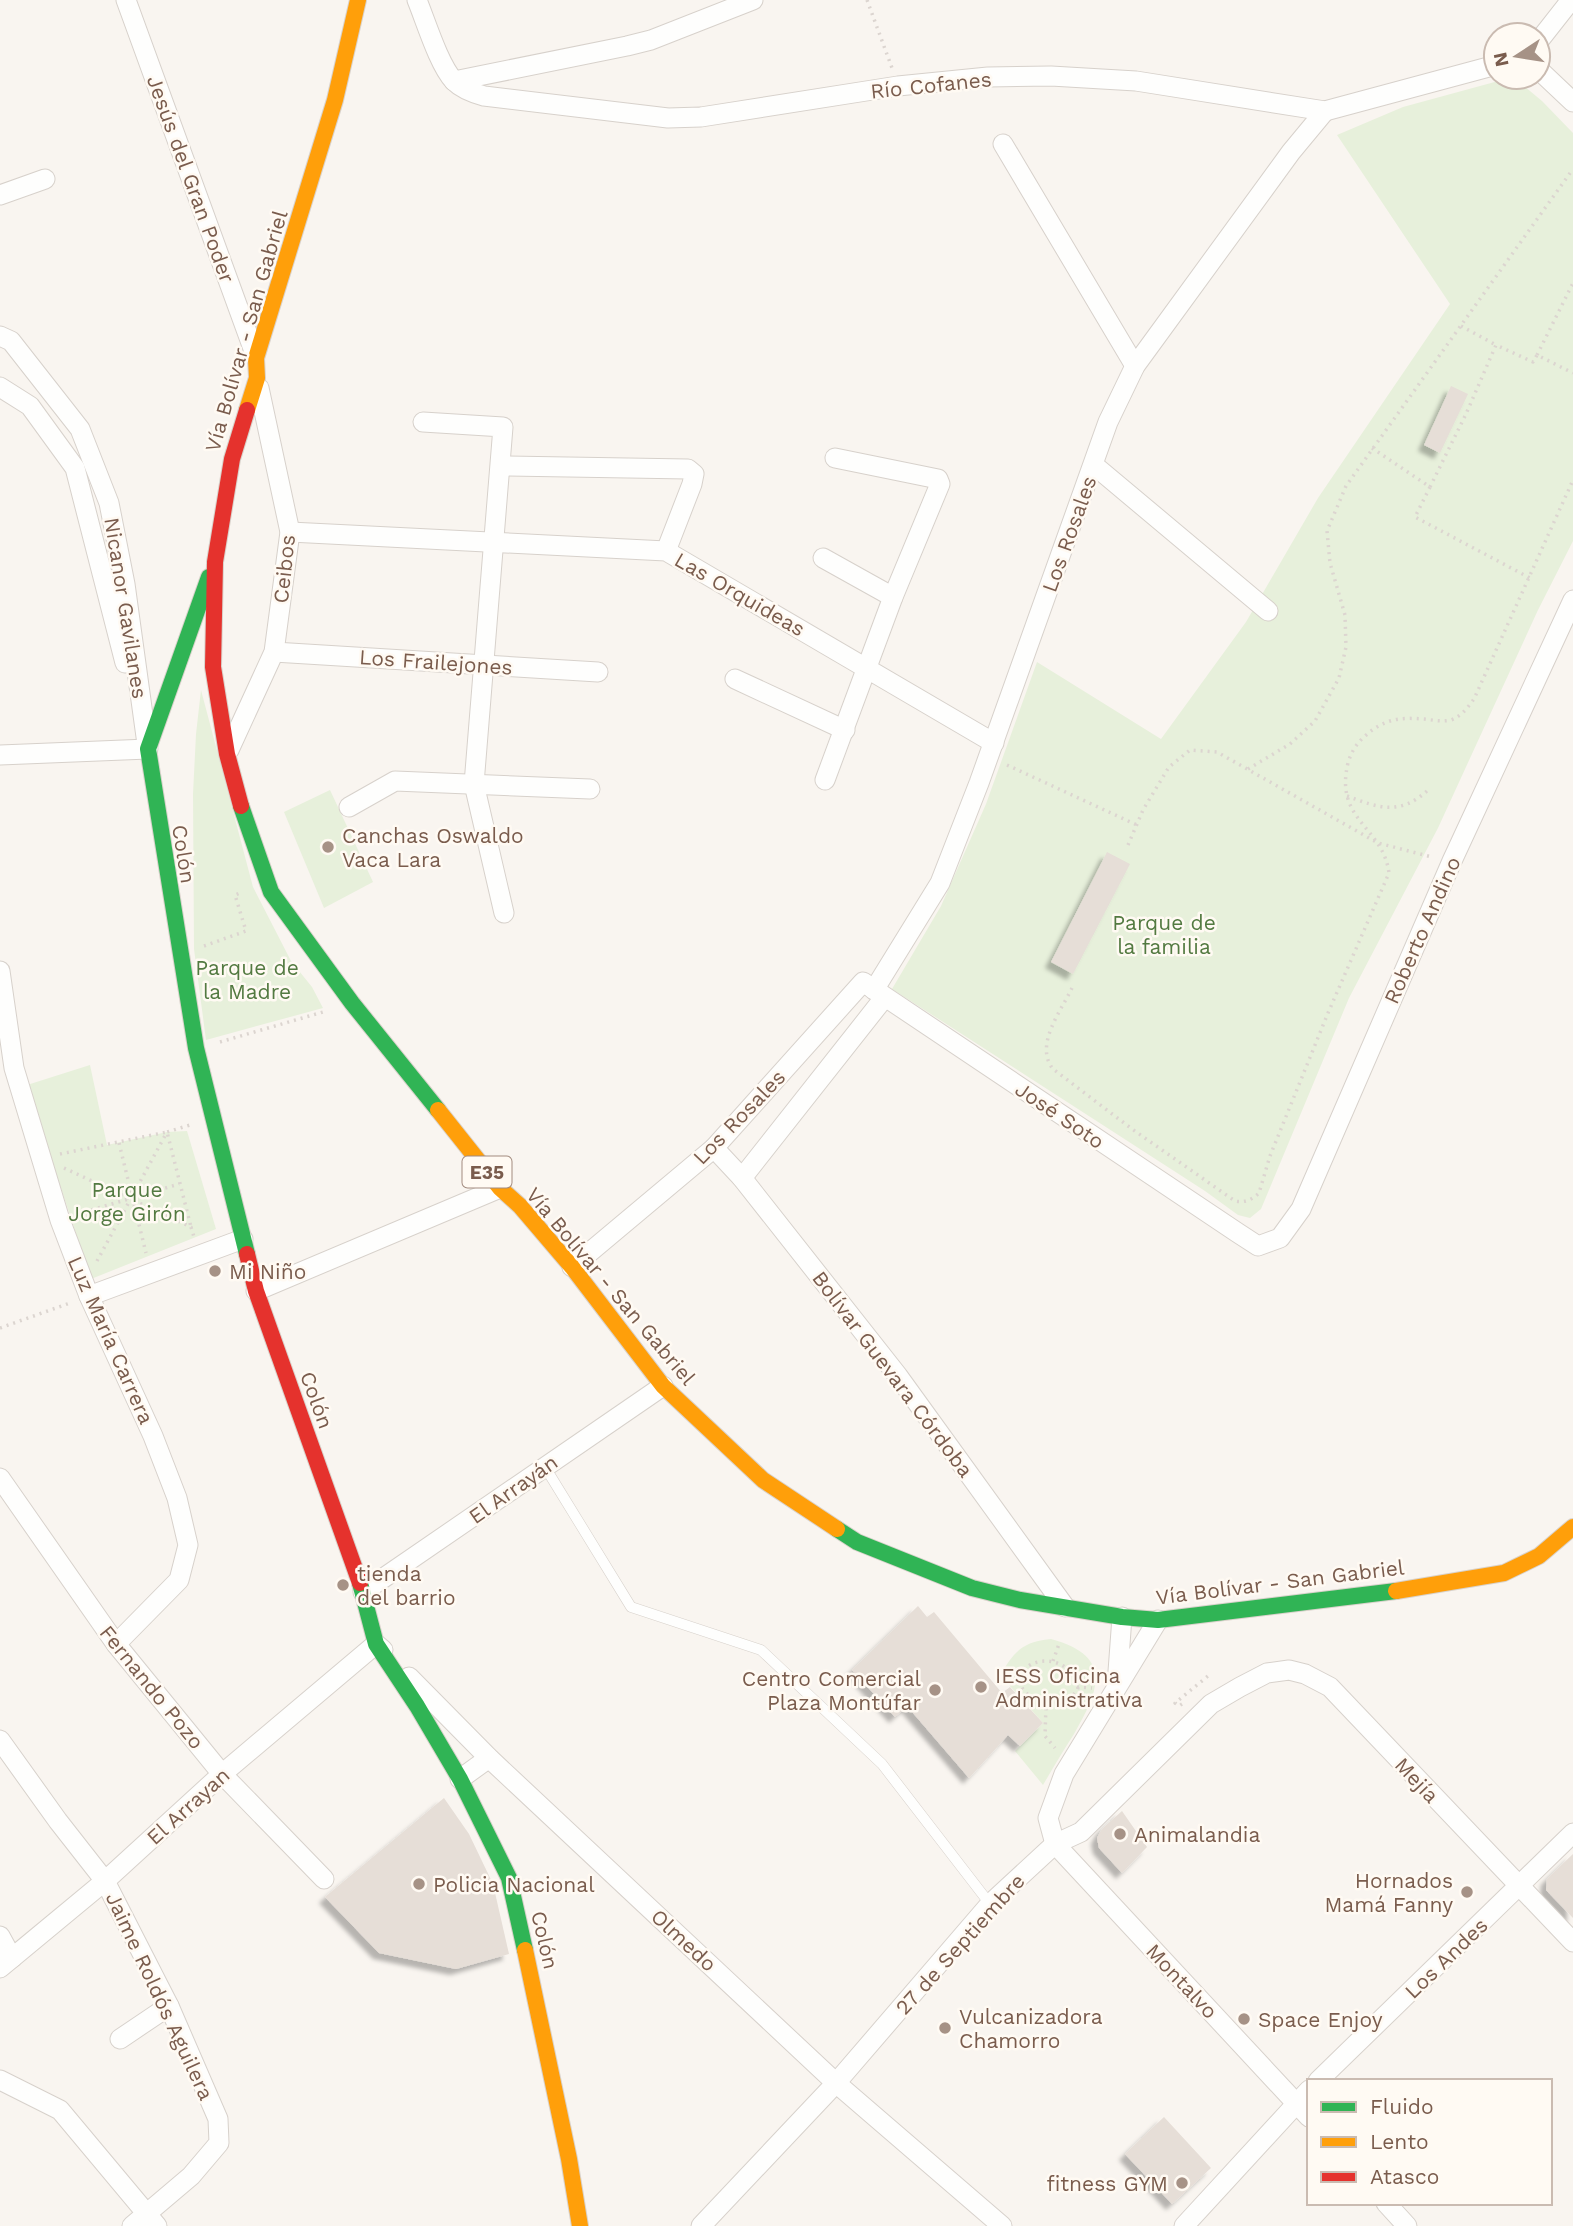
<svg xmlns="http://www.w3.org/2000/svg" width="1573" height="2226" viewBox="0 0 1573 2226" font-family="'Work Sans',sans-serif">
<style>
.green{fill:#e7f0db}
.building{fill:#e6ded7;filter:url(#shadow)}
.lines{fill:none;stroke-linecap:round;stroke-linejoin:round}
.lane-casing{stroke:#d7d1cb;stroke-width:11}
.street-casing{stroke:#d7d1cb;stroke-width:21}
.fast-casing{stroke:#d9d2cb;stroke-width:18}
.slow-casing{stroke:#d9d2cb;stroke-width:18}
.jam-casing{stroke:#d9d2cb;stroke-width:18}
.path{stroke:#dcd5d0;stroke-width:3.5;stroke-dasharray:2 5;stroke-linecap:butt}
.lane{stroke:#fefefd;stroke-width:10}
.street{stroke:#fefefd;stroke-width:19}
.fast{stroke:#30b455;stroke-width:16}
.slow{stroke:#ff9f0a;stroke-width:16}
.jam{stroke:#e5322d;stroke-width:16}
.poi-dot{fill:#a69286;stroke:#fffaf3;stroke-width:2.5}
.labels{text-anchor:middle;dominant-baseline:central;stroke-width:5;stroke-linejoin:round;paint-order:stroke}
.shield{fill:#fffaf3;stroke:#a28b7f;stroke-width:2}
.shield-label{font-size:19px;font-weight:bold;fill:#7a5c4d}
.street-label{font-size:21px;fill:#7a5c4d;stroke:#fffaf3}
.poi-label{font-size:21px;fill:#7a5c4d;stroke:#fffaf3;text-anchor:start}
.park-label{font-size:21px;fill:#537a41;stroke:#fffaf3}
</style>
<defs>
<filter id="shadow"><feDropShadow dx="-6" dy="6" stdDeviation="2" flood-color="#0004"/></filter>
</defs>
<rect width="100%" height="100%" fill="#f9f5f0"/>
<g class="green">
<polygon points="1513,77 1542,101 1573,133 1573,541 1538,610 1438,828 1349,998 1261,1209 1250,1218 1238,1215 1205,1191 892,989 941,906 986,804 1037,662 1161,739 1246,622 1318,498 1450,304 1337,135 1403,107"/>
<polygon points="201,690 253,887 291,961 312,987 323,1008 206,1040 194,949 193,794 196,734"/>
<polygon points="330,790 373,882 324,908 284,812"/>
<polygon points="90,1065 107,1145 167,1132 187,1131 216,1229 91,1279 27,1085"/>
<path d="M1051,1639C1113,1656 1100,1689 1074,1734C1063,1751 1053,1768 1043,1785L1015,1751L1043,1723L1000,1675C1015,1651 1022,1642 1051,1639Z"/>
</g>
<g class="building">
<polygon points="1451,386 1468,394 1440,453 1424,445"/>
<polygon points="1107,852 1130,864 1073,974 1051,962"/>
<polygon points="918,1606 927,1617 934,1612 1002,1693 1010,1687 1043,1723 1020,1746 1008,1735 969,1778 907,1706 895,1717 852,1670"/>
<polygon points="444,1798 469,1834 493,1884 509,1954 456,1969 379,1953 325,1897"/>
<polygon points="1122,1811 1147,1847 1122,1873 1099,1848 1097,1838 1102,1829"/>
<polygon points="1573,1854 1573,1918 1546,1890 1547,1879"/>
<polygon points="1164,2117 1211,2168 1172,2204 1125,2154"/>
</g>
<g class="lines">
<defs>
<polyline id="lane" points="545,1467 631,1607 761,1650 882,1764 990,1904"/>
<g id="street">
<polyline points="126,0 255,354"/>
<path d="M417,0C426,22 439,65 454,81C462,89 473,93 484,96L668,118L701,117L898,86L988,77L1051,76L1136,81L1325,111L1496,65"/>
<polyline points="1538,42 1571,0"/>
<polyline points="1538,69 1573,102"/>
<polyline points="454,81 627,46 651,40 753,0"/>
<polyline points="1003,144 1135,366"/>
<polyline points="0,195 45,179"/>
<polyline points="0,336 11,341 80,429 109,503 125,584 147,744"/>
<polyline points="0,387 30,406 75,468 125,663"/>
<polyline points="423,422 503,427 474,784 504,913"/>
<polyline points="501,466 688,469 694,474 692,484 666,551"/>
<polyline points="1095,466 1268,611"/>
<polyline points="290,532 666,551 994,743"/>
<polyline points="823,558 893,597"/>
<polyline points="274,652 598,672"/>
<polyline points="735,679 845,730"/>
<polyline points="229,750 274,652 290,532 259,388"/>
<polyline points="0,755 148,749"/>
<polyline points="825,780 893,597 940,484 938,479 835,458"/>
<polyline points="349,807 395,781 590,789"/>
<polyline points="0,971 14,1068 60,1220 89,1296 153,1436 177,1498 188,1545 179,1580 116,1644"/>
<polyline points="874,990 940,883 979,783 1108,422 1135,366 1291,152 1325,111"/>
<polyline points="714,1148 742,1178 898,1376 1065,1607"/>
<polyline points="742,1178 884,998"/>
<polyline points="572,1267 714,1148 863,982 1238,1233 1258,1246 1280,1238 1301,1209 1452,861 1573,600"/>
<polyline points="256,1291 500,1188"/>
<polyline points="89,1296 243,1239"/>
<polyline points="0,1478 116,1644 222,1774 324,1879"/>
<polyline points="363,1592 663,1386"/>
<polyline points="1158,1620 1064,1774 1048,1818 1055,1844 1309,2117"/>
<polyline points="409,1677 489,1758 836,2083 1002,2226"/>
<polyline points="1117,1685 1122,1617"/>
<polyline points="0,1740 58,1821 105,1881 169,2006 218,2119 219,2143 191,2176 132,2226"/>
<polyline points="460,1779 489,1758"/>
<polyline points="0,1936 12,1958"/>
<polyline points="0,1968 105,1881 222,1774 376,1644 383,1650"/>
<polyline points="120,2039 169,2006"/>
<polyline points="0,2080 60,2110 157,2226"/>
<polyline points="1318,2081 1573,1833"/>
<polyline points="1386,2203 1407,2226"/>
<polyline points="701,2226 836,2083 990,1904 1055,1844 1081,1832 1211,1704 1240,1687 1267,1673 1289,1670 1305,1674 1330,1687 1573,1942"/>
<polyline points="1184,2226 1309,2090"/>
</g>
<g id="fast">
<polyline points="209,577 148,749 196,1048 247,1254"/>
<polyline points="241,806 271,892 352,1003 438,1110"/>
<polyline points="837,1529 857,1542 972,1588 1020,1600 1122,1617 1158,1620 1396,1591"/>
<polyline points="360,1583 376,1644 417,1706 460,1779 509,1878 525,1950"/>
</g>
<g id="slow">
<polyline points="247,410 257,378 256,358 335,100 358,0"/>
<polyline points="438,1110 500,1188 520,1206 572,1267 663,1386 763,1480 837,1529"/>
<polyline points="1396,1591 1504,1573 1539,1556 1573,1527"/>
<polyline points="525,1950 569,2159 580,2226"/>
</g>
<g id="jam">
<polyline points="241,806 227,754 213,667 215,562 232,459 247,410"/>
<polyline points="247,1254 256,1291 360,1583"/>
</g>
</defs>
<use href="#lane" class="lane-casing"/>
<use href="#street" class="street-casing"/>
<use href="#fast" class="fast-casing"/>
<use href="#slow" class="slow-casing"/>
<use href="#jam" class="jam-casing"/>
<g class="path">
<polyline points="867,0 892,68"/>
<polyline points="1461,326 1496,345"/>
<polyline points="1537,355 1573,283"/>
<polyline points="1372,448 1430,487 1415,517 1530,578"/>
<polyline points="1430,487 1466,414 1496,345 1533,362 1537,355 1573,373"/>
<polyline points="1007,765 1137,825"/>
<polyline points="1248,769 1290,744 1315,721 1339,678 1346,647 1345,615 1330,563 1327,531 1346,486 1573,169"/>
<path d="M1347,796C1379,808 1400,816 1428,790"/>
<polyline points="1128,845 1143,810 1169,767 1190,750 1217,752 1378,843 1432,857"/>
<polyline points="204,946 246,931 235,895 242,892"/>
<path d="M1072,988C1061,1011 1034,1045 1053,1069L1132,1129L1235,1201C1244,1203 1252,1200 1259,1193L1270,1156L1328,1013L1389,873C1383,826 1334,821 1348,763C1351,752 1357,743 1365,736C1384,719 1399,717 1424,719C1433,720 1442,722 1451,720C1462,716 1468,707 1474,699L1573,480"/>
<polyline points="220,1042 323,1012"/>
<polyline points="119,1143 146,1253"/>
<polyline points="60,1154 167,1132 191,1227"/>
<polyline points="64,1168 191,1227 194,1237"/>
<polyline points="78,1214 179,1184"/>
<polyline points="97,1261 167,1132 190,1125"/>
<polyline points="0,1328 70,1303"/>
<polyline points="1053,1661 1059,1644"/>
<polyline points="1077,1687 1092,1688"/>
<polyline points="1182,1704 1179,1706 1175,1703 1208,1676"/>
<path d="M1046,1705C987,1681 1042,1641 1072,1673C1091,1693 1062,1703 1046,1705L1045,1736L1055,1748"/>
</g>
<use href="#lane" class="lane"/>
<use href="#street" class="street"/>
<use href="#fast" class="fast"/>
<use href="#slow" class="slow"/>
<use href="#jam" class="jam"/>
</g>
<g class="poi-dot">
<circle cx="328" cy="847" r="7"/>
<circle cx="215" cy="1271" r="7"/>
<circle cx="343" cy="1585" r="7"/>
<circle cx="981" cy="1687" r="7"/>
<circle cx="935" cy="1690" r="7"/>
<circle cx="1120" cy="1834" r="7"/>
<circle cx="419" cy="1884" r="7"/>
<circle cx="1467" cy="1892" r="7"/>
<circle cx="1244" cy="2019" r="7"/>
<circle cx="945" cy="2028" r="7"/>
<circle cx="1182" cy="2183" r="7"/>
</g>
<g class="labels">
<rect class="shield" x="462.5" y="1156.5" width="49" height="31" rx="5"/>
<g class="shield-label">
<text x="487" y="1172">E35</text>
</g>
<g class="street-label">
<text transform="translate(931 85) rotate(-6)">Río Cofanes</text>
<text transform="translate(191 179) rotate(70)">Jesús del Gran Poder</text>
<text transform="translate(246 331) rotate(-74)">Vía Bolívar - San Gabriel</text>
<text transform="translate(1069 534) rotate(-70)">Los Rosales</text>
<text transform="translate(284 569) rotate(-84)">Ceibos</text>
<text transform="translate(740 594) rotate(30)">Las Orquideas</text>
<text transform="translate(126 608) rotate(81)">Nicanor Gavilanes</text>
<text transform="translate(436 662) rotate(4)">Los Frailejones</text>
<text transform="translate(184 854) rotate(81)">Colón</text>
<text transform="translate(1422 930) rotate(-66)">Roberto Andino</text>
<text transform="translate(1060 1115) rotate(34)">José Soto</text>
<text transform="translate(739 1117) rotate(-46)">Los Rosales</text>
<text transform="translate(611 1286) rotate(50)">Vía Bolívar - San Gabriel</text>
<text transform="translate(111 1340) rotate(66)">Luz María Carrera</text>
<text transform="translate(893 1374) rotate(53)">Bolívar Guevara Córdoba</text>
<text transform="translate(317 1400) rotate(70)">Colón</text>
<text transform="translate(513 1489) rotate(-35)">El Arrayán</text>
<text transform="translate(1280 1582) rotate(-7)">Vía Bolívar - San Gabriel</text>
<text transform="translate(152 1687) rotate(51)">Fernando Pozo</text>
<text transform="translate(1417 1780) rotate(47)">Mejía</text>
<text transform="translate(188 1806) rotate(-42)">El Arrayan</text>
<text transform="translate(545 1940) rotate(77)">Colón</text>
<text transform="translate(684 1940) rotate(43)">Olmedo</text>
<text transform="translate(960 1944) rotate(-48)">27 de Septiembre</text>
<text transform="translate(1446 1958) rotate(-44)">Los Andes</text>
<text transform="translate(1182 1981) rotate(47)">Montalvo</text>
<text transform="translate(160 1996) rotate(65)">Jaime Roldós Aguilera</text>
</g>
<g class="poi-label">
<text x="342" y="835">Canchas Oswaldo<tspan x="342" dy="24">Vaca Lara</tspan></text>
<text x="229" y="1271">Mi Niño</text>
<text x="357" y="1573">tienda<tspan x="357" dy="24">del barrio</tspan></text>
<text x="995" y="1675">IESS Oficina<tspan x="995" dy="24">Administrativa</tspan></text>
<text x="921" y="1678" text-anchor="end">Centro Comercial<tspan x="921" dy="24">Plaza Montúfar</tspan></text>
<text x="1134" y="1834">Animalandia</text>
<text x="1453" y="1880" text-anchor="end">Hornados<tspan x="1453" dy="24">Mamá Fanny</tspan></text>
<text x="433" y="1884">Policia Nacional</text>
<text x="959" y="2016">Vulcanizadora<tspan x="959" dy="24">Chamorro</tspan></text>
<text x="1258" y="2019">Space Enjoy</text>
<text x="1168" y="2183" text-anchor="end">fitness GYM</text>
</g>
<g class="park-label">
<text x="1164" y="922">Parque de<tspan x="1164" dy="24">la familia</tspan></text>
<text x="247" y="967">Parque de<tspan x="247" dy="24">la Madre</tspan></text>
<text x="127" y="1189">Parque<tspan x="127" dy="24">Jorge Girón</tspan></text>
</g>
</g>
<rect x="1307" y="2079" width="245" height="126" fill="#fffaf3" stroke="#cabbb1" stroke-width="2"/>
<rect x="1321" y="2102" width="35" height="10" fill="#30b455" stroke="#cabbb1" stroke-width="2"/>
<text x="1370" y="2114" font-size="21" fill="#7a5c4d">Fluido</text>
<rect x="1321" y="2137" width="35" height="10" fill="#ff9f0a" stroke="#cabbb1" stroke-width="2"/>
<text x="1370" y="2149" font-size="21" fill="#7a5c4d">Lento</text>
<rect x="1321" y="2172" width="35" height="10" fill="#e5322d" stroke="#cabbb1" stroke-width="2"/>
<text x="1370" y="2184" font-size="21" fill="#7a5c4d">Atasco</text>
<g transform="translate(1517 56) rotate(258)"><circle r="33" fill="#fffaf3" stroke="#cabbb1" stroke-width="2"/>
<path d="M0-5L12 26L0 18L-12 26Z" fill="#a69286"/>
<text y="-10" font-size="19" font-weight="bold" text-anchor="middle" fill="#7a5c4d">N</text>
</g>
</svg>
